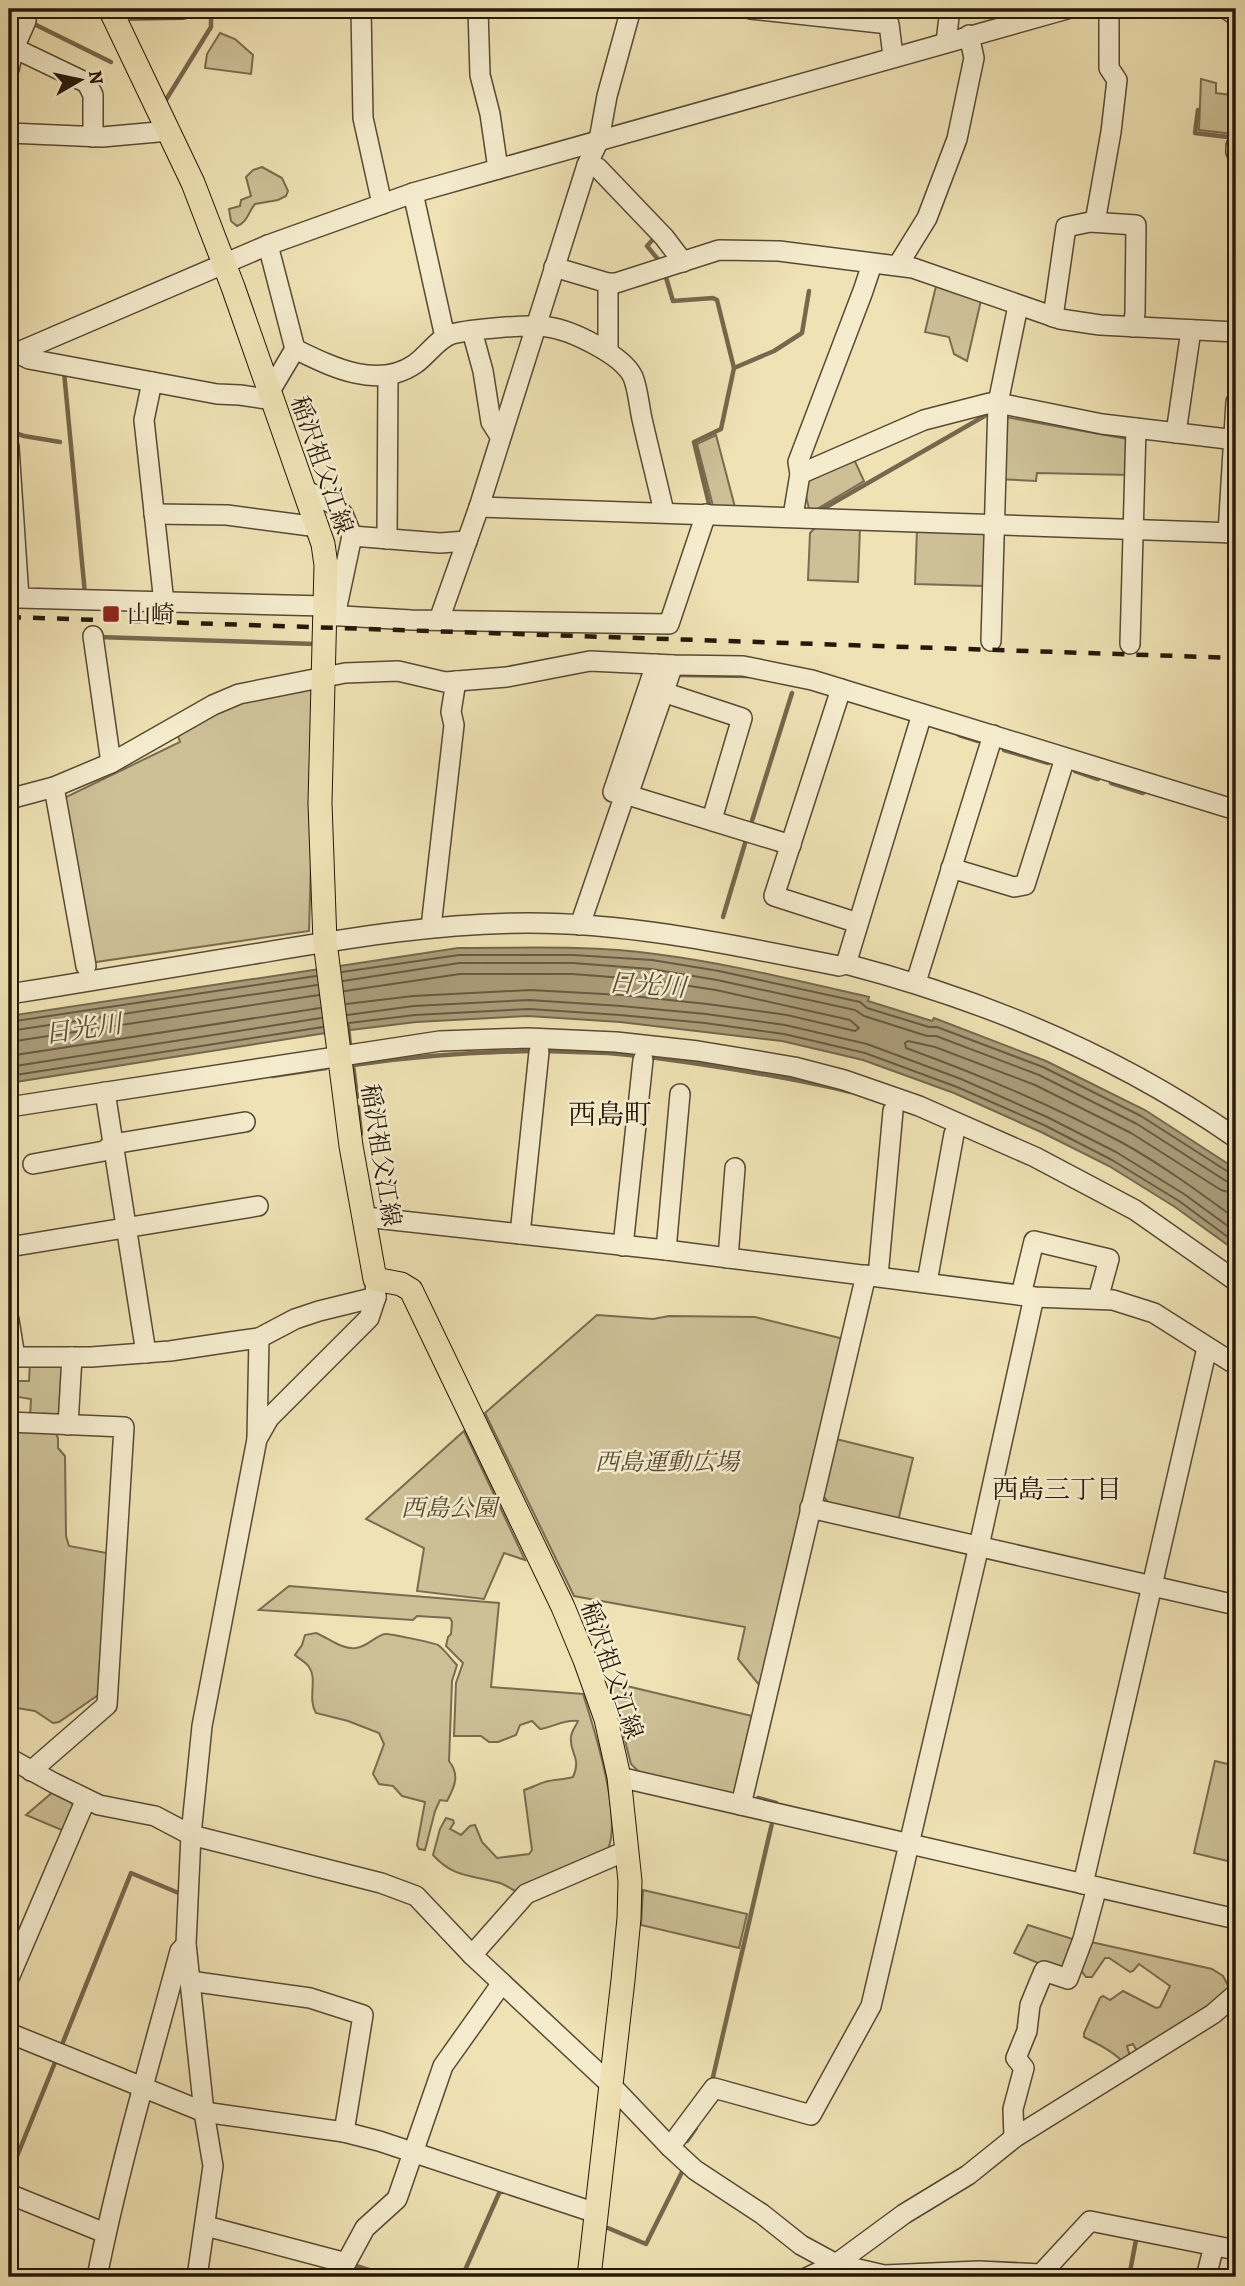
<svg xmlns="http://www.w3.org/2000/svg" width="1245" height="2286" viewBox="0 0 1245 2286" font-family="Alegreya,'Noto Serif JP',serif">
<style>
.green{fill:#cdc097;stroke:#7a6c50;stroke-width:2}
.water{fill:#ab9d7a;stroke:#76684d;stroke-width:2}
.lines{fill:none;stroke-linecap:round;stroke-linejoin:round}
.shore{stroke:#685a42;stroke-width:2}
.stream{stroke:#76684d;stroke-width:4.5}
.minor-casing{stroke:#584a34;stroke-width:22}
.major-casing{stroke:#261809;stroke-width:25}
.minor{stroke:#f5ecce;stroke-width:19}
.major{stroke:#efe2b4;stroke-width:23}
.rail{stroke:#261809;stroke-width:4.5;stroke-dasharray:12 12;stroke-linecap:butt}
.poi-dot{fill:#8f2418;stroke:#f5ecce;stroke-width:2.5}
.labels{text-anchor:middle;dominant-baseline:central;stroke-width:5;stroke-linejoin:round;paint-order:stroke}
.street-label{font-size:24px;fill:#261809;stroke:#f5ecce}
.poi-label{font-size:24px;fill:#261809;stroke:#f5ecce;text-anchor:start}
.park-label{font-size:24px;font-style:italic;fill:#584a34;stroke:#f5ecce}
.water-label{font-size:26px;font-style:italic;fill:#5b4d36;stroke:#f5ecce}
.neighbourhood-label{font-size:26px;fill:#261809;stroke:#f5ecce}
.quarter-label{font-size:28px;fill:#261809;stroke:#f5ecce}
</style>
<rect width="100%" height="100%" fill="#efe2b4"/>
<filter id="stains"><feTurbulence type="fractalNoise" baseFrequency=".00286" numOctaves="4"/><feColorMatrix values="0 0 0 0 .2 0 0 0 0 .09 0 0 0 0 .02 0 0 0 .5 -.17"/></filter>
<radialGradient id="worn" r=".72"><stop offset=".6" stop-color="#630" stop-opacity="0"/><stop offset="1" stop-color="#630" stop-opacity=".3"/></radialGradient>
<g class="green">
<polygon points="220,33 235,39 253,55 251,74 205,68 207,54"/>
<polygon points="1201,79 1216,83 1216,93 1231,95 1234,134 1199,130"/>
<path d="M262,167L282,178L288,191L286,196L278,200L255,204C248,212 248,222 237,226L231,221L229,209L240,206L241,200L251,196L246,177L253,170Z"/>
<polygon points="937,282 982,296 967,361 954,354 949,337 925,332"/>
<polygon points="1000,416 1133,440 1131,475 1037,473 1036,481 997,479"/>
<polygon points="716,435 736,511 714,510 697,444"/>
<polygon points="852,455 864,481 812,512 809,509 803,483"/>
<polygon points="817,526 860,527 858,582 808,580 810,533"/>
<polygon points="917,529 989,532 984,586 915,584"/>
<polygon points="307,685 316,692 309,931 89,963 62,799 180,742 177,733 229,704"/>
<polygon points="597,1315 653,1319 669,1316 755,1317 844,1339 760,1686 738,1659 745,1627 574,1596 485,1413"/>
<polygon points="30,1362 59,1362 65,1369 62,1411 55,1417 30,1416 31,1399 12,1396 13,1381 29,1381"/>
<path d="M14,1429L54,1430L58,1438V1448L65,1456L66,1536L69,1546L112,1554L104,1691L59,1722L53,1723L35,1711L11,1707L9,1708V1489C15,1470 9,1454 9,1434Z"/>
<polygon points="464,1431 525,1560 504,1553 484,1599 417,1591 424,1548 366,1519"/>
<polygon points="836,1439 913,1458 898,1521 831,1506 822,1494"/>
<path d="M289,1586L499,1603L491,1687L583,1694C594,1728 622,1817 608,1849L517,1892C510,1888 503,1883 496,1882C469,1875 453,1877 433,1855L440,1829L446,1818L453,1820L454,1823L450,1829L461,1835L470,1826L475,1825L482,1842L497,1858L529,1854L532,1850L524,1790C531,1788 538,1784 545,1782C554,1779 564,1780 573,1777C582,1757 569,1753 571,1737C572,1730 576,1726 578,1721C564,1719 554,1727 540,1729L532,1721L520,1725L516,1735L498,1742H489L481,1736H454L456,1683L463,1663L446,1646L448,1637L451,1634L452,1622L450,1618L417,1616L413,1620L259,1610Z"/>
<path d="M316,1633C329,1638 342,1650 356,1648C367,1647 375,1636 385,1634C388,1633 434,1643 438,1645C445,1650 451,1659 457,1665L452,1681L449,1761C460,1775 455,1786 447,1801L440,1800L435,1811L425,1850L419,1849L417,1845L425,1802L402,1796L393,1786L379,1784L373,1774L384,1744L379,1733L348,1721L316,1713C307,1698 318,1679 309,1667C306,1662 299,1659 295,1655L302,1645L305,1635Z"/>
<polygon points="610,1682 752,1716 734,1794 639,1772 631,1764"/>
<polygon points="1215,1761 1236,1766 1236,1863 1194,1853"/>
<polygon points="54,1791 71,1800 74,1809 64,1831 26,1815"/>
<polygon points="643,1890 747,1914 739,1948 641,1925"/>
<polygon points="1028,1925 1076,1940 1060,1972 1014,1953"/>
<path d="M1091,1942L1212,1969L1223,1976L1231,1991L1138,2053L1133,2044L1127,2046L1130,2057L1122,2061C1112,2051 1098,2044 1084,2037V2033L1100,1998L1103,1996L1110,2000L1123,1991L1156,2008L1160,2007L1170,1986L1139,1964L1133,1971L1130,1972L1109,1958H1105L1092,1977H1086L1080,1969Z"/>
</g>
<path class="water" d="M458,948C524,948 590,945 655,954C727,963 798,981 869,997L868,1001L932,1021L934,1018L1046,1061L1145,1110L1236,1169V1251L1175,1207L1109,1166L1041,1132L954,1093L863,1060L782,1041L620,1022L528,1016L416,1022L326,1033L9,1083V1016Z"/>
<g class="lines">
<g class="shore">
<polyline points="342,972 459,955 573,955 652,960 719,971 860,1002 867,1008 929,1027 937,1027 1043,1067 1141,1116 1230,1173 1236,1174"/>
<polyline points="343,981 459,963 573,963 651,969 717,980 855,1010 864,1016 927,1036 936,1036 1039,1075 1137,1124 1226,1181 1236,1183"/>
<polyline points="345,991 460,974 572,974 650,980 716,990 850,1020 859,1028 855,1031 787,1015 707,1004 622,995 530,990 413,996 346,1004"/>
<polyline points="347,1015 414,1006 529,1000 621,1006 706,1014 785,1025 867,1044 961,1079 1047,1117 1116,1152 1184,1194 1236,1232"/>
<polyline points="9,1022 316,976"/>
<polyline points="349,1023 415,1015 529,1009 620,1015 705,1023 784,1034 865,1053 957,1087 1044,1125 1112,1160 1179,1201 1236,1243"/>
<polyline points="9,1031 317,985"/>
<polyline points="9,1042 319,995"/>
<polyline points="9,1056 320,1008"/>
<polyline points="9,1067 321,1018"/>
<polyline points="9,1076 323,1027"/>
<path d="M1236,1194L1221,1190L1131,1133L1035,1085L935,1047L908,1041L905,1043L906,1048C980,1075 1052,1105 1121,1142C1161,1164 1199,1192 1236,1219"/>
</g>
<g class="stream">
<polyline points="32,23 111,62"/>
<polyline points="164,103 211,27 211,12"/>
<polyline points="1198,110 1195,133 1236,138"/>
<polyline points="657,235 647,246 661,263"/>
<polyline points="665,274 673,301 713,298 717,300 734,368"/>
<polyline points="64,372 85,594"/>
<polyline points="9,431 24,436 60,442"/>
<polyline points="710,508 694,442 721,429 734,368 774,351 802,333 809,291"/>
<polyline points="821,510 988,414"/>
<polyline points="98,637 315,644"/>
<polyline points="681,675 748,676"/>
<polyline points="959,735 978,741"/>
<polyline points="1004,750 1048,763"/>
<polyline points="1075,771 1098,779"/>
<polyline points="1111,783 1143,793"/>
<polyline points="751,824 792,693"/>
<polyline points="723,917 746,840"/>
<polyline points="348,1026 350,1046"/>
<polyline points="544,1051 608,1053 640,1056"/>
<path d="M649,1057C717,1066 784,1076 851,1092"/>
<polyline points="272,1076 326,1068"/>
<path d="M357,1097L353,1065C415,1056 472,1052 535,1051"/>
<polyline points="358,1107 361,1134"/>
<polyline points="758,1798 776,1803"/>
<polyline points="61,2047 131,1873 181,1894"/>
<polyline points="713,2077 773,1819"/>
<polyline points="687,2141 696,2128"/>
<polyline points="9,2176 56,2060"/>
<polyline points="608,2228 646,2244 682,2172"/>
<polyline points="356,2266 391,2277"/>
<polyline points="462,2277 500,2191 502,2192"/>
<polyline points="1129,2277 1136,2240"/>
</g>
<defs>
<g id="minor">
<polyline points="361,9 363,118 382,204"/>
<polyline points="478,9 480,75 490,114 498,169"/>
<polyline points="751,9 889,24 893,56"/>
<polyline points="1227,9 1236,16"/>
<polyline points="110,10 182,9"/>
<polyline points="946,42 950,9"/>
<polyline points="14,48 87,83 93,95 93,137"/>
<polyline points="9,69 14,48 26,21"/>
<polyline points="9,133 102,137 169,131"/>
<polyline points="1236,146 1236,152"/>
<polyline points="587,165 598,168 664,237 683,262"/>
<polyline points="413,193 445,337"/>
<polyline points="1095,222 1111,132 1117,80 1109,68 1109,9"/>
<polyline points="268,245 295,349 270,391"/>
<polyline points="898,265 927,218 957,139 974,58 969,35"/>
<polyline points="554,267 608,283 616,283 719,250 779,251 913,268 1060,319 1100,325 1236,332"/>
<polyline points="1053,317 1066,227 1090,222 1136,225 1135,313 1133,327"/>
<polyline points="472,331 483,371 491,422 500,436"/>
<path d="M295,349C332,367 377,390 415,364C428,355 437,339 452,334C472,329 528,324 548,327C571,330 623,355 633,377C638,389 639,406 642,419C649,450 657,481 664,512"/>
<polyline points="608,351 608,283"/>
<polyline points="17,353 29,359 217,394 240,395 273,400"/>
<polyline points="9,356 268,245 413,193 1067,9"/>
<polyline points="152,382 144,420 164,603"/>
<polyline points="1176,433 1191,330"/>
<polyline points="9,447 19,598 325,606"/>
<polyline points="800,474 924,420 990,403 998,403 1102,424 1236,440"/>
<polyline points="305,490 335,505 343,514 352,536"/>
<polyline points="479,507 1236,533"/>
<polyline points="154,514 227,515 318,527"/>
<polyline points="793,516 800,474 798,462 863,291 872,264"/>
<polyline points="1228,533 1236,402"/>
<polyline points="387,539 388,377"/>
<polyline points="325,615 411,620 669,624 706,514"/>
<polyline points="335,616 352,536 440,543 467,541"/>
<polyline points="439,620 479,507 587,165 599,140 607,96 631,9"/>
<polyline points="93,636 111,763"/>
<polyline points="991,641 998,403 1018,306"/>
<polyline points="1130,644 1136,428"/>
<polyline points="841,689 774,896 858,923"/>
<polyline points="663,692 742,718 712,819"/>
<polyline points="54,787 86,966"/>
<polyline points="613,792 656,664"/>
<polyline points="628,795 791,845"/>
<polyline points="9,799 54,787 111,763 213,705 239,694 345,673 398,671 445,682 507,677 590,661 673,665 743,666 812,680 1236,810"/>
<polyline points="951,868 1014,887 1025,885 1065,758"/>
<polyline points="580,925 623,800 628,795 673,665"/>
<polyline points="431,927 454,725 451,712 456,681"/>
<polyline points="846,964 922,714"/>
<polyline points="916,982 993,735"/>
<path d="M9,994C93,981 177,967 260,953C350,938 439,923 529,923C634,923 737,946 839,966L846,964C984,1000 1119,1056 1236,1138"/>
<polyline points="105,1092 146,1353"/>
<polyline points="9,1107 440,1041 528,1038 616,1042 698,1051 794,1067 844,1080 919,1106 1035,1157 1135,1210 1236,1281"/>
<polyline points="33,1164 104,1151 113,1144 245,1122"/>
<polyline points="365,1217 666,1250 1034,1297 1113,1300 1154,1313 1236,1365"/>
<polyline points="520,1234 539,1052"/>
<polyline points="623,1246 643,1060"/>
<polyline points="9,1247 258,1206"/>
<polyline points="666,1250 680,1094"/>
<polyline points="728,1258 735,1168"/>
<polyline points="878,1276 893,1111"/>
<polyline points="927,1282 954,1134"/>
<polyline points="1021,1295 1034,1241 1109,1259 1098,1299"/>
<polyline points="9,1320 15,1357"/>
<polyline points="9,1357 91,1357 170,1351 237,1341 259,1338 295,1319 319,1311 376,1297"/>
<polyline points="9,1422 124,1427 107,1705 31,1771"/>
<polyline points="68,1425 72,1357"/>
<polyline points="257,1438 259,1338"/>
<polyline points="810,1508 1236,1605"/>
<polyline points="9,1758 54,1783 99,1805 155,1816 191,1835 381,1883 416,1896 472,1955 610,2084 670,2147 695,2170 762,2214 801,2245 836,2264 884,2275 979,2271 1041,2274"/>
<polyline points="619,1777 1236,1919"/>
<polyline points="741,1805 866,1275"/>
<polyline points="1083,1884 1207,1348"/>
<polyline points="472,1955 526,1894 628,1850"/>
<polyline points="9,1978 86,1799"/>
<polyline points="190,1981 310,1998 363,2015 344,2132"/>
<polyline points="9,2033 204,2112 344,2132 379,2141 596,2213"/>
<polyline points="1014,2138 1013,2109 1024,2068 1016,2058 1027,2031 1030,2005 1044,1971 1068,1979 1083,1939 1097,1887"/>
<polyline points="670,2147 714,2088 811,2115 871,2006 979,1546 1034,1297"/>
<polyline points="9,2194 105,2233"/>
<polyline points="206,2226 346,2263 365,2228 397,2199 443,2066 502,1983"/>
<path d="M97,2277C119,2167 151,2059 180,1951L186,1945"/>
<polyline points="197,2277 213,2166 204,2112 186,1944 191,1835 202,1726 257,1439 269,1418 369,1318 376,1297 375,1279"/>
<polyline points="808,2277 836,2264 904,2214 968,2175 1014,2138 1213,2014 1236,1994"/>
<polyline points="1040,2277 1041,2274 1090,2221 1236,2250"/>
<polyline points="1206,2277 1214,2246"/>
</g>
<polyline id="major" points="110,9 193,183 233,287 323,544 326,565 320,803 325,942 351,1146 375,1279 401,1284 411,1290 563,1607 585,1660 606,1719 619,1777 630,1881 629,1918 623,1980 589,2277"/>
</defs>
<use href="#minor" class="minor-casing"/>
<use href="#major" class="major-casing"/>
<use href="#minor" class="minor"/>
<use href="#major" class="major"/>
<polyline class="rail" points="9,617 1236,658"/>
</g>
<rect class="poi-dot" x="102" y="605" width="18" height="18" rx="3.5"/>
<g class="labels">
<g class="street-label">
<text transform="translate(322 465) rotate(71)">稲沢祖父江線</text>
<text transform="translate(381 1155) rotate(81)">稲沢祖父江線</text>
<text transform="translate(612 1670) rotate(71)">稲沢祖父江線</text>
</g>
<g class="poi-label">
<text x="127" y="614">山崎</text>
</g>
<g class="park-label">
<text x="667" y="1462">西島運動広場</text>
<text x="449" y="1508">西島公園</text>
</g>
<g class="water-label">
<text transform="translate(647 985) rotate(4)">日光川</text>
<text transform="translate(83 1029) rotate(-8)">日光川</text>
</g>
<g class="neighbourhood-label">
<text x="1057" y="1489">西島三丁目</text>
</g>
<g class="quarter-label">
<text x="610" y="1115">西島町</text>
</g>
</g>
<rect width="1245" height="2286" fill="none" stroke="#efe2b4" stroke-width="35"/>
<rect x="10" y="10" width="1224" height="2265" fill="none" stroke="#261809" stroke-width="3.5"/>
<rect x="18" y="18" width="1210" height="2251" fill="none" stroke="#261809" stroke-width="2"/>
<g transform="translate(80 80) rotate(81)" stroke="#f5ecce" stroke-width="5" paint-order="stroke">
<path d="M0-5L12 26L0 18L-12 26Z" fill="#261809"/>
<text y="-10" font-size="19" font-weight="bold" text-anchor="middle" fill="#261809">N</text>
</g>
<rect width="100%" height="100%" filter="url(#stains)"/>
<rect width="100%" height="100%" fill="url(#worn)"/>
</svg>
